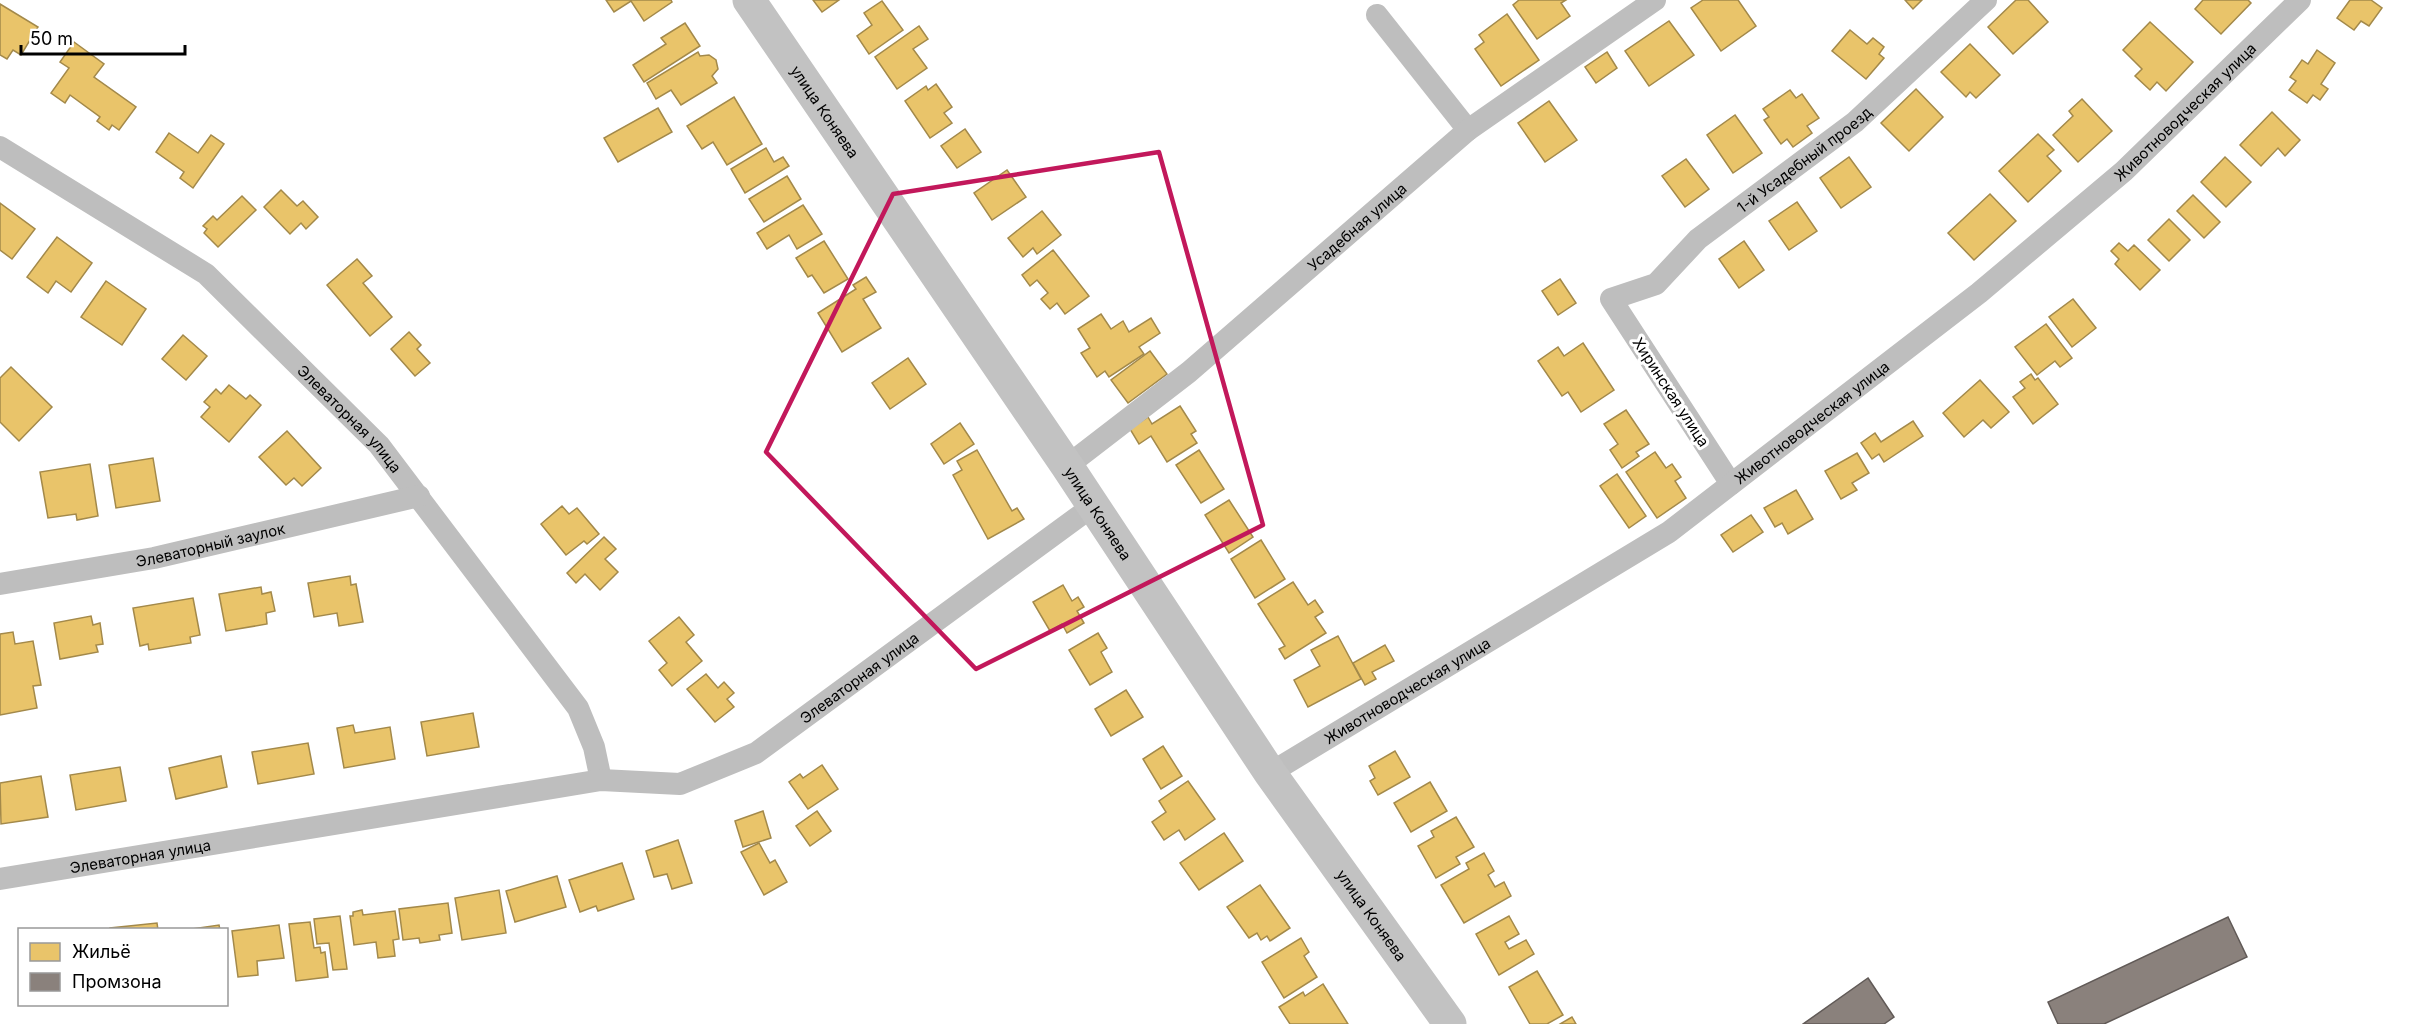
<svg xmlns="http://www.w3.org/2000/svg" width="2427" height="1024" viewBox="0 0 2427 1024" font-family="Inter,sans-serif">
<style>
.homes{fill:#e9c46a;stroke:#a3894a;stroke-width:1.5}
.industry{fill:#8a817c;stroke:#615a57;stroke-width:1.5}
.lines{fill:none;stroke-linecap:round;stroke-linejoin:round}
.street{stroke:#bebebe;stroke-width:22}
.secondary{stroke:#c2c2c2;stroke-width:33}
.marked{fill:none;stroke:#c2185b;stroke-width:4.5;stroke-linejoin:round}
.labels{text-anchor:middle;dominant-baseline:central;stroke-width:6;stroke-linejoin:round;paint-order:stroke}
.street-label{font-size:15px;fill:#000;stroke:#fff}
</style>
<rect width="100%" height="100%" fill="#fff"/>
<g class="homes">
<polygon points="606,0 671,0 672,2 644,21 631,1 614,12"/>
<polygon points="813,0 839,0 822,12"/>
<polygon points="1519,0 1566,0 1561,3 1570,16 1537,39 1513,5"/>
<polygon points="1703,0 1738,0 1756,26 1721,51 1691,8"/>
<polygon points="1905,0 1922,0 1913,9"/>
<polygon points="2016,0 2028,0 2048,22 2013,54 1988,27"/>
<polygon points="2203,0 2248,0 2251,3 2221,34 2195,9"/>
<polygon points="2350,0 2371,0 2382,8 2369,26 2361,21 2354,30 2337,18"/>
<polygon points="882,1 903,30 869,54 857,36 872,25 864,13"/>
<polygon points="0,4 38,27 21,55 13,50 7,59 0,55"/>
<polygon points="1507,14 1539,60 1501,86 1475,49 1484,42 1479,35"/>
<polygon points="1669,21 1694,55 1649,86 1625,51"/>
<polygon points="2150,22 2193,62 2166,91 2157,82 2150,90 2135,76 2142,69 2123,50"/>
<polygon points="685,23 700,46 644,82 633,65 666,44 661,38"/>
<polygon points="919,26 928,39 913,49 927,68 897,89 875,57"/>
<polygon points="1850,30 1867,44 1873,38 1884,47 1879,54 1884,58 1866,79 1832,51"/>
<polygon points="74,42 104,64 94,77 136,107 119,130 112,125 109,130 97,121 100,117 70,95 65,103 51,93 69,68 60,62"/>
<polygon points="1970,44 2000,75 1976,98 1970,92 1966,97 1941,72"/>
<polygon points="2317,50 2335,63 2321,84 2328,89 2320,100 2313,95 2307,103 2289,90 2296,81 2290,77 2302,60 2308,64"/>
<polygon points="698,52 700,56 709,55 716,60 718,69 712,76 717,83 681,105 671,90 656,99 647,83"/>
<polygon points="1607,52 1617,68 1596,83 1585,67"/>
<polygon points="936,84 952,107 944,113 952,123 930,138 905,101 926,86 928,90"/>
<polygon points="1916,89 1943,117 1909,151 1881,123"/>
<polygon points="1790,90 1796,98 1802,94 1819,118 1807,126 1812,133 1793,147 1787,139 1781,144 1764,120 1769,117 1763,109"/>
<polygon points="734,97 762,144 727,165 713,142 702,149 687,126"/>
<polygon points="2082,99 2112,131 2078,162 2053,135 2073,116 2069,111"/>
<polygon points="1549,101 1577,140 1545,162 1518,123"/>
<polygon points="658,108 672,132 618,162 604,138"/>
<polygon points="2272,112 2300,140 2285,156 2278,148 2261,166 2240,145"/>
<polygon points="1735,115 1762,153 1733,173 1707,135"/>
<polygon points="965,129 981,152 957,168 941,146"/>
<polygon points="169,133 198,153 211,135 224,144 193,188 180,178 184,172 156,152"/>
<polygon points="2038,134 2054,150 2047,156 2061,171 2028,202 1999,171"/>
<polygon points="766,148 774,162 783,157 789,166 745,193 731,169"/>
<polygon points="1849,157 1871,187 1841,208 1820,178"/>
<polygon points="2225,157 2251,182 2226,207 2201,182"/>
<polygon points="1686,159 1709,189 1685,207 1662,176"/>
<polygon points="1007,170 1026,197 992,220 974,193"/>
<polygon points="787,176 801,199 764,222 749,199"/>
<polygon points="281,190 297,206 303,201 318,217 306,229 301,223 290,234 264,207"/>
<polygon points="1990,194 2016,221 1974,260 1948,233"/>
<polygon points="2193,195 2220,222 2204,238 2177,211"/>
<polygon points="242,196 256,210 218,247 204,233 207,229 203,226 213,216 217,220"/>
<polygon points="1797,202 1817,231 1789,250 1769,221"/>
<polygon points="0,203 35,229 12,259 0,250"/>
<polygon points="803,205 822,234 797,249 789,235 767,249 757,233"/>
<polygon points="1042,211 1061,235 1037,254 1033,248 1023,257 1008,238"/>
<polygon points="2169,219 2190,240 2169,261 2148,240"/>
<polygon points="57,237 92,263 71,292 56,281 48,293 27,277"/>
<polygon points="824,241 848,279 824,293 812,275 808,277 796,258"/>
<polygon points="1744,241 1764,270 1739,288 1719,259"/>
<polygon points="2119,243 2128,251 2134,245 2160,270 2140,290 2115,264 2119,259 2111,251"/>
<polygon points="1053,250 1089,296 1065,314 1057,303 1050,309 1041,299 1048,293 1037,280 1030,286 1022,275"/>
<polygon points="357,259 372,276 363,283 392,317 370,336 327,285"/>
<polygon points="866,277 876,292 863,299 881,328 842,352 818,313 856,289 853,285"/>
<polygon points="1560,279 1576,303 1558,315 1542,291"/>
<polygon points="106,281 146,309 122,345 81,317"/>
<polygon points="2073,299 2096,328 2072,347 2049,317"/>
<polygon points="1101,314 1111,329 1123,321 1129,332 1151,318 1160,333 1139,347 1144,354 1109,377 1105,371 1097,377 1081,353 1090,348 1078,329"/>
<polygon points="2046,324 2072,358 2060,367 2055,361 2037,375 2015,347"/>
<polygon points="409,332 421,345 417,349 430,363 415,376 391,349"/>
<polygon points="183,335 207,356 186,380 162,359"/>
<polygon points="1583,343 1614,390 1581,412 1568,392 1562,396 1538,361 1558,347 1564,356"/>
<polygon points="1150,351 1167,374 1128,403 1111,380"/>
<polygon points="908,358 926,384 890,409 872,383"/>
<polygon points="11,367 52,407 19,441 0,422 0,378"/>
<polygon points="2031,374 2035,380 2038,378 2058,404 2033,424 2013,397 2025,388 2020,382"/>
<polygon points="1980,380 2009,412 1991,428 1983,420 1964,437 1943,413"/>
<polygon points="229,385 246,399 250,395 261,405 229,442 201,417 210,407 204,402 216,389 221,394"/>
<polygon points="1180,406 1196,431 1191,434 1197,443 1167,462 1151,436 1139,444 1130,429 1148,417 1152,424"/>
<polygon points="1626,410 1649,444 1636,452 1639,456 1622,468 1610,450 1618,444 1604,424"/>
<polygon points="1913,421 1923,436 1884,462 1879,454 1872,459 1861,443 1875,433 1881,442"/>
<polygon points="960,423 974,444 944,464 931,444"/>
<polygon points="287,431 321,468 302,486 294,478 286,485 259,457"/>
<polygon points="977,450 1012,511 1017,508 1024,519 988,539 953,475 962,470 957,461"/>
<polygon points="1199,450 1224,489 1201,503 1176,465"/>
<polygon points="1655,452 1666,468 1672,464 1681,477 1675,481 1686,498 1657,518 1626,472"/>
<polygon points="1857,453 1869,473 1852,483 1857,490 1841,499 1825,471"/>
<polygon points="153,458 160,501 116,508 109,465"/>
<polygon points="90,464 98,516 77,520 76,514 48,518 40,472"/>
<polygon points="1617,474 1646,516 1629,528 1600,486"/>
<polygon points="1796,490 1813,519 1788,534 1782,523 1775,527 1764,508"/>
<polygon points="1229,500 1253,537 1229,553 1205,515"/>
<polygon points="562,506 569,514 577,508 599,534 587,544 584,541 566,555 541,524"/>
<polygon points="1751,515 1763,532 1733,552 1721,535"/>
<polygon points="604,537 616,549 605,559 618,572 600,590 585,574 576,583 567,573"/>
<polygon points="1261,540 1285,579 1255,598 1231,559"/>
<polygon points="350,576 351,585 356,584 363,622 339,626 337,613 314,617 308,583"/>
<polygon points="1293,582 1308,605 1315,600 1323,612 1315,617 1326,633 1285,659 1279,649 1285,646 1258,604"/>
<polygon points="1063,585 1072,601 1078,597 1084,607 1077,611 1084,623 1067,633 1062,624 1050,631 1033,602"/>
<polygon points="261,587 262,594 271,592 275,611 266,613 267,624 226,631 219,594"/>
<polygon points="193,598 200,635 190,637 191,643 149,650 148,644 140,646 133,608"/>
<polygon points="91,616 93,625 100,623 103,644 96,645 98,652 60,659 54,623"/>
<polygon points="679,617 694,635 686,642 702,661 672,686 659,670 667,663 649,641"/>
<polygon points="13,632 15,644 33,641 41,685 33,686 37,708 0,715 0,634"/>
<polygon points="1098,633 1107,648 1101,652 1112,672 1090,685 1069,650"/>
<polygon points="1338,636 1361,679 1308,707 1294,680 1320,666 1311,650"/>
<polygon points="1385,645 1394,661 1372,672 1376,679 1365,685 1353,663"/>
<polygon points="706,674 718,688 724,682 734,693 727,699 734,707 715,722 687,689"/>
<polygon points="1126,690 1143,717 1111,736 1095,709"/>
<polygon points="473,713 479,747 427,756 421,722"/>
<polygon points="353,725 355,733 390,727 395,759 344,768 337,728"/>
<polygon points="308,743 314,774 258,784 252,752"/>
<polygon points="1163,746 1182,776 1161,789 1143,759"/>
<polygon points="1395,751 1410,777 1378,795 1370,781 1375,778 1369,766"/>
<polygon points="221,756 227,787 176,799 169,768"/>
<polygon points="822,765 838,789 808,809 789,782 800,774 803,778"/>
<polygon points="120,767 126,801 76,810 70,775"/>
<polygon points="41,776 48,817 1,824 0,783"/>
<polygon points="1188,781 1215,819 1185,840 1179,830 1164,840 1152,822 1166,812 1159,801"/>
<polygon points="1430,782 1447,811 1411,832 1394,803"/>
<polygon points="763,811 771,838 743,847 735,821"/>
<polygon points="817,811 831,831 810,846 796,826"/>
<polygon points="1456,817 1474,847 1456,857 1460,864 1436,878 1418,846 1434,837 1431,831"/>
<polygon points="1224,833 1243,861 1199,890 1180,863"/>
<polygon points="678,840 692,883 672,889 667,874 654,877 646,851"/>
<polygon points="759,843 770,863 775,860 787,882 764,895 741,852"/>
<polygon points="1484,853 1494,871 1488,875 1495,887 1504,882 1511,896 1464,923 1441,885 1469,869 1466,863"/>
<polygon points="622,863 634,899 598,911 596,906 580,912 569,880"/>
<polygon points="557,876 566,907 515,922 506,891"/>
<polygon points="1260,885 1290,928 1270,941 1267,936 1261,940 1257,933 1249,938 1227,907"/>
<polygon points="499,890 506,933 462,940 455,898"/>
<polygon points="448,903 452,933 439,935 440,940 420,943 419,938 403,940 399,909"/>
<polygon points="362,910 363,915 395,911 399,939 393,940 395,956 378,958 376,942 354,945 350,916 353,916 353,912"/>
<polygon points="340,916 347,969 333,970 329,943 317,944 314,919"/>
<polygon points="1509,916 1519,934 1505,942 1509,949 1526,940 1534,954 1499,975 1476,934"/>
<polygon points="310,922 314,948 320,947 321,953 325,952 328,977 296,981 289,924"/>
<polygon points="157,923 158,930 110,930 110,928"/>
<polygon points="219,925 220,930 185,930"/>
<polygon points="279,925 284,958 257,961 258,975 238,977 232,931"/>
<polygon points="1301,938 1309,952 1304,956 1317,977 1284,998 1262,962"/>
<polygon points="1537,971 1563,1015 1547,1024 1530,1024 1509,987"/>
<polygon points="1323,984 1348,1024 1290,1024 1279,1007 1303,992 1305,996"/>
<polygon points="1572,1017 1576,1024 1560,1024"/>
</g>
<g class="industry">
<polygon points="2228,917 2247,957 2104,1024 2058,1024 2048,1002"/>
<polygon points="1868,978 1894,1017 1884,1024 1803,1024"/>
</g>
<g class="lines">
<g class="street">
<polyline points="1377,15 1468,130"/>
<path id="s1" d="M0,147L206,274L379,445L578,708L594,747L601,780"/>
<path id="s2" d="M1067,466L1189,372L1468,130L1655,0"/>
<path id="s3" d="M1731,484L1611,299L1656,284L1698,239L1855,122L1986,0"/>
<path id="s4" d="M0,584L154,558L419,496"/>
<path id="s5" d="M1270,773L1669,532L1979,293L2124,171L2300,0"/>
<path id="s6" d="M0,879L601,780L680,784L756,753L1093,506"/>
</g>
<path class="secondary" id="s7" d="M749,0L1067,466L1270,773L1450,1024"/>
</g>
<path class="marked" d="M1159,152L1263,525L976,669L766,452L893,194Z"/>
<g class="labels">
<g class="street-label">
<text stroke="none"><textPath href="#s7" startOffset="135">улица Коняева</textPath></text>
<text stroke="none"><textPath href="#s5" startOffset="1132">Животноводческая улица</textPath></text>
<text stroke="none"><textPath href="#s3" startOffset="462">1-й Усадебный проезд</textPath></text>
<text stroke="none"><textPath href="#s2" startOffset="376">Усадебная улица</textPath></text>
<text transform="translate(1671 392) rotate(57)">Хиринская улица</text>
<text stroke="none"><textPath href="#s1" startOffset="446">Элеваторная улица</textPath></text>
<text stroke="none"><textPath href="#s5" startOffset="646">Животноводческая улица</textPath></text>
<text stroke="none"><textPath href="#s7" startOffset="621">улица Коняева</textPath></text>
<text stroke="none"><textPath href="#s4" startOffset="214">Элеваторный заулок</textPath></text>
<text stroke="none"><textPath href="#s6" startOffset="898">Элеваторная улица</textPath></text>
<text stroke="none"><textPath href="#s5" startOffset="160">Животноводческая улица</textPath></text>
<text stroke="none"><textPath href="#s6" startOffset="142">Элеваторная улица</textPath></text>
<text stroke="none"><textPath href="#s7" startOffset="1107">улица Коняева</textPath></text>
</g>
</g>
<rect x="18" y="928" width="210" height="78" fill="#ffffff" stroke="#999999" stroke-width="1.5"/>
<rect x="30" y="943" width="30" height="18" fill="#e9c46a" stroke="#999999" stroke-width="1.5"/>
<text x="72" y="958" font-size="18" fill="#000000">Жильё</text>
<rect x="30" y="973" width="30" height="18" fill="#8a817c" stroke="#999999" stroke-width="1.5"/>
<text x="72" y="988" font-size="18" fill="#000000">Промзона</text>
<path d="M21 45v9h164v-9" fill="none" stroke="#000000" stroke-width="3"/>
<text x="30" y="45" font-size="18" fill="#000000" stroke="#ffffff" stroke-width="4.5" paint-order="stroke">50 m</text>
</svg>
